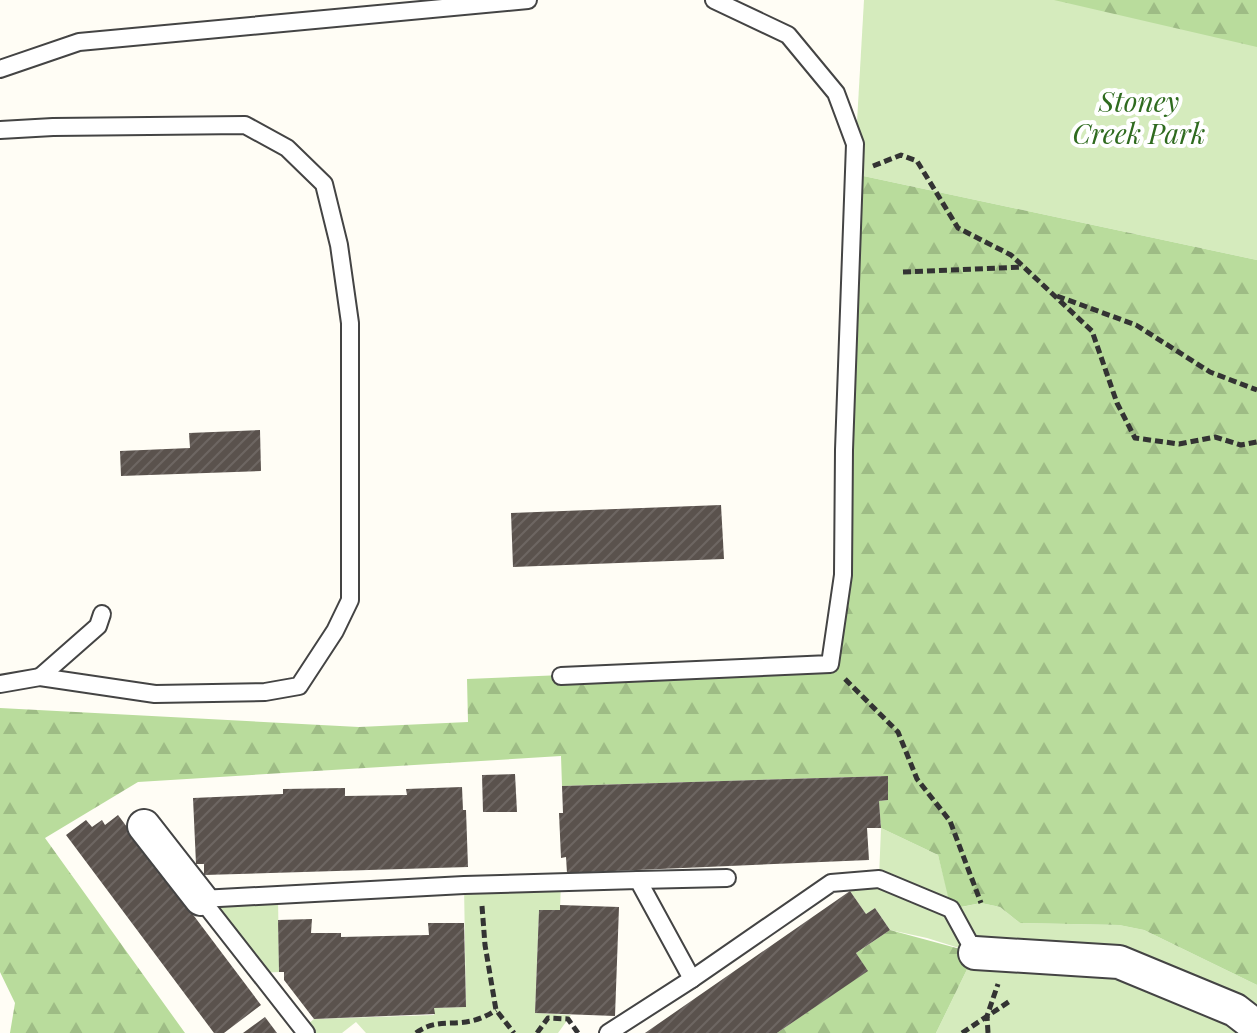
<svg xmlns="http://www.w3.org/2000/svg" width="1257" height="1033" viewBox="0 0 1257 1033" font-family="'Playfair Display',serif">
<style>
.green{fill:#d5ebbd}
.forest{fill:url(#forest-firs)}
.building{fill:url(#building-hatch)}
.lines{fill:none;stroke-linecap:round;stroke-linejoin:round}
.service-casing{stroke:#444;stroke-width:20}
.minor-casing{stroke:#444;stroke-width:36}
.path{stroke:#333;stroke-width:5;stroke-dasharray:8 4;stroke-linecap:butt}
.service{stroke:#fff;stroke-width:16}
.minor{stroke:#fff;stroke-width:32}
.labels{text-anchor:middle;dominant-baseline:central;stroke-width:8;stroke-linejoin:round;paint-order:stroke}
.park-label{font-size:28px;font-style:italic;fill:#2f6b1f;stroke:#fff}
</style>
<defs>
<pattern id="forest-firs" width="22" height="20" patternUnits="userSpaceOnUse" patternTransform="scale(2)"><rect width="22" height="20" fill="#b9dc9c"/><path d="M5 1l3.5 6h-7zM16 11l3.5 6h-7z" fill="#9ebc85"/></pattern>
<pattern id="building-hatch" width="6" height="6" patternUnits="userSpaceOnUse" patternTransform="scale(2)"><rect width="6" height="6" fill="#5a524d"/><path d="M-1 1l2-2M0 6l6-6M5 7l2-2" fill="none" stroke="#6d6662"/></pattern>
</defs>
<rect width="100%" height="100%" fill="#fffdf5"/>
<g class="green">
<polygon points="864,0 1257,0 1257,260 854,174"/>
<polygon points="881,828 938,855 952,909 981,903 1000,907 1020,923 1119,925 1144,930 1257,985 1257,1033 936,1033 975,953 927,938 890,930 875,908 866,914 850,891 849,881 879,878"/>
<polygon points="561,882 560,910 539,910 535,1013 571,1015 558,1033 366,1033 356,1022 342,1033 306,1033 302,1029 314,1019 434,1015 434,1008 466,1007 464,885"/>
<polygon points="278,895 279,972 258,973 201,899"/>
</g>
<g class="forest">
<polygon points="1054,0 1257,0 1257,47"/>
<polygon points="854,174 1257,260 1257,985 1144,930 1119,925 1020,923 1000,907 981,903 951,909 938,855 881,828 879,801 888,800 887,776 562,786 561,756 138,782 45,838 185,1033 10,1033 15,1003 0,972 0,708 359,727 468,722 467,679 830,664 843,575"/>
<polygon points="890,930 975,953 936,1033 777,1033 867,971 856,953"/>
</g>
<g class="building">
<polygon points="260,430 261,471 121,476 120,451 190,448 189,433"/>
<polygon points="721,505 724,559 513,567 511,513"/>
<polygon points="515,774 517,812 483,812 482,775"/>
<polygon points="888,776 888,800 879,801 881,828 867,828 869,860 567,873 566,857 561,858 559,813 563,813 562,786"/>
<polygon points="462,787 463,810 466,810 468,867 204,875 204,864 196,864 193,798 283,794 283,789 345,788 345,796 407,795 406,789"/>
<polygon points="118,815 261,1005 224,1033 214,1033 66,835 86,820 92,827 102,820 105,825"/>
<polygon points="850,891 866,914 875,908 890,930 856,953 868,971 777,1033 645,1033"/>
<polygon points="560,905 619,907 615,1016 535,1013 539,910 560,910"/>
<polygon points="312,919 311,933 341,933 341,937 429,935 428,923 464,923 466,1007 434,1008 435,1014 314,1019 284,980 284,972 279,972 278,920"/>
<polygon points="265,1017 277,1033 243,1033"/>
</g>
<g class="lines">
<defs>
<g id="service">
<polyline points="0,69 79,42 528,0"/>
<polyline points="0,130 53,127 245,125 287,148 324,184 339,245 350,323 350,600 335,631 299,686 265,692 155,694 40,677 0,684"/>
<polyline points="561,676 830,664 843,575 844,450 855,144 836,93 788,35 714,0"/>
<polyline points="40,677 98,626 102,614"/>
<polyline points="638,880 727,878"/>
<polyline points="306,1033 201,899 464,885 638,880 692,979 831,883 879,879 951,909 975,953"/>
<polyline points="608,1033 692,979"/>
</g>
<g id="minor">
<polyline points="144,826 201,899"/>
<polyline points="975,953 1119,962 1235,1010 1257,1027"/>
</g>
</defs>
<use href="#service" class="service-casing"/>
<use href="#minor" class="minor-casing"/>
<g class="path">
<polyline points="873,166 901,155 917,161 958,228 1011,255 1092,331 1117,403 1135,438 1179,444 1215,437 1241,445 1257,442"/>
<polyline points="903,272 1023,267"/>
<polyline points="1057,296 1136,325 1210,372 1257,390"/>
<polyline points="845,679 898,732 917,779 950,821 981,903"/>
<polyline points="482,906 485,945 496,1010 514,1033"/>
<path d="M416,1033C441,1014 462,1033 496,1010"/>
<polyline points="537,1033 548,1018 568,1019 578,1033"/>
<polyline points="962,1033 1010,1001"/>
<polyline points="988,1033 987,1016 998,984"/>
</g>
<use href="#service" class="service"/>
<use href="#minor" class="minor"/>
</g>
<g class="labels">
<g class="park-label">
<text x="1139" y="100">Stoney<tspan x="1139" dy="32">Creek Park</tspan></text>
</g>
</g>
</svg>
